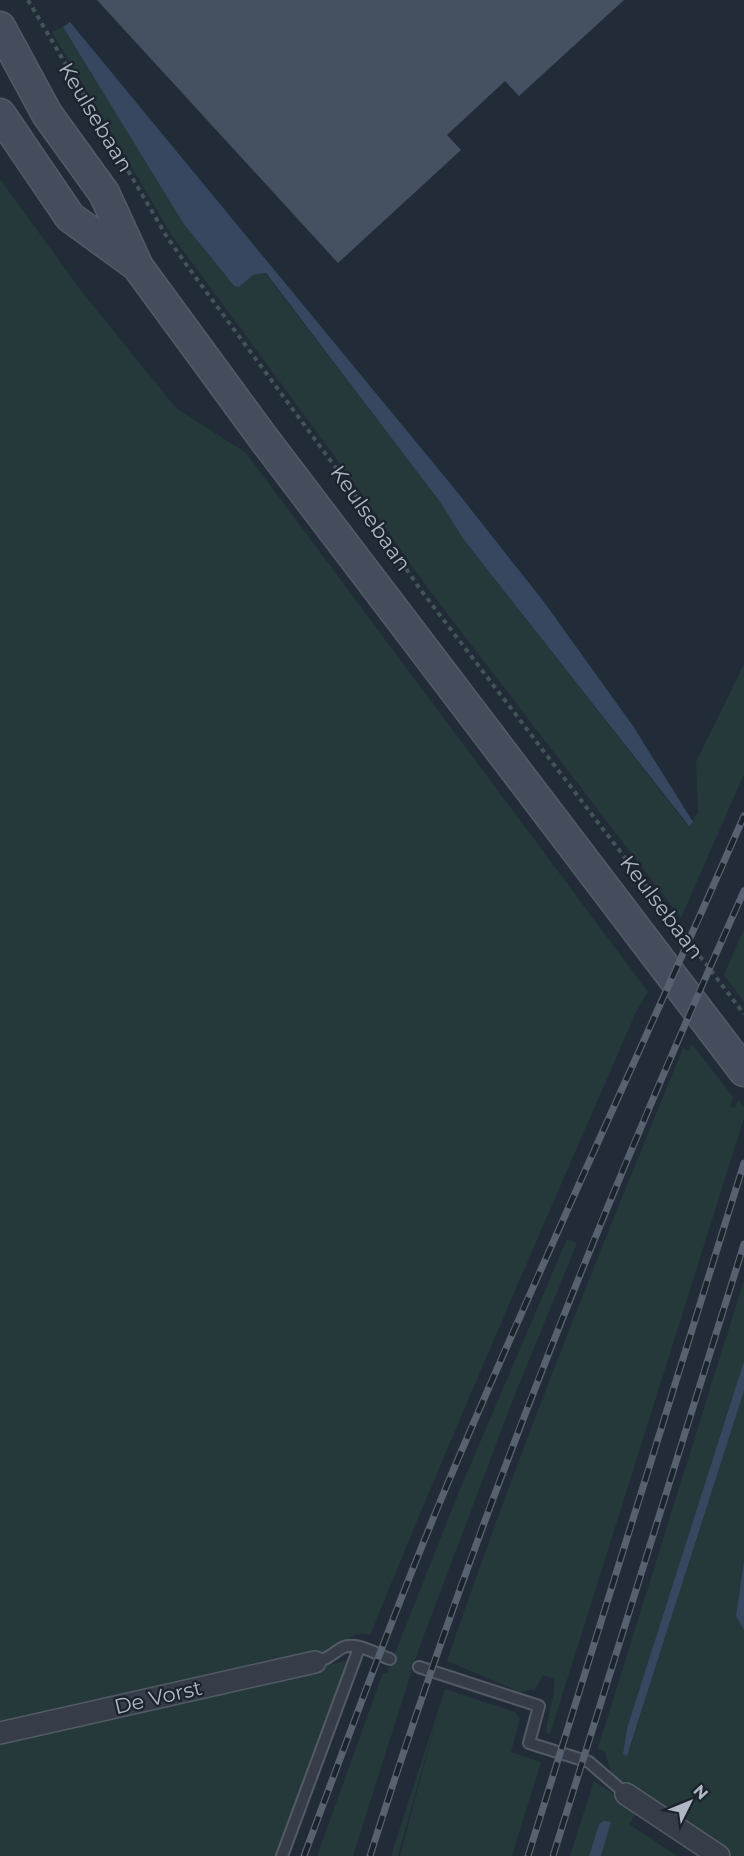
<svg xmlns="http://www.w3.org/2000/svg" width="744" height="1856" viewBox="0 0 744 1856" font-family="Montserrat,sans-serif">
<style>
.green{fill:#25393a}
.water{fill:#36475f}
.building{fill:#455160}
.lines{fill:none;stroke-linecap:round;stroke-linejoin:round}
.lane-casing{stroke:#535b66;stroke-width:14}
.street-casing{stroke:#535b66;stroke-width:24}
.secondary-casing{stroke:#535b66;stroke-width:33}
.path{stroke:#425457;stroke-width:4;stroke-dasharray:4.5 4.5;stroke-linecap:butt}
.lane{stroke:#363d49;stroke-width:10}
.street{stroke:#363d49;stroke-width:21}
.secondary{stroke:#444d5b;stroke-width:30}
.rail-casing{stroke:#586170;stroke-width:7}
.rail{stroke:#1b232d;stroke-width:4.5;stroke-dasharray:14;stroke-linecap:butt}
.labels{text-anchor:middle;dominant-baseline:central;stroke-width:4.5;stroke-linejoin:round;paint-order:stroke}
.street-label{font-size:21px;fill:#b0b8c5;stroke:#1b232d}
</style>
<rect width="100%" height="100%" fill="#222c38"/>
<g class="green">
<polygon points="63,27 183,223 234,286 239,287 253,275 265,273 440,502 464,540 688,826 698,813 696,762 744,664 744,774 681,918 427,587 355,484 171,234 52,32"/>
<path d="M0,179L82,292L176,408L246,453L648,992L636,1012C546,1219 455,1426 370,1635C354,1631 348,1638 336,1648L328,1647L325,1653L0,1726Z"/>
<polygon points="744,929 744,1002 724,975"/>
<path d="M692,1044L733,1097L730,1106L735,1108L738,1100L744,1108V1118L550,1734L546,1733C547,1714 556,1698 554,1679L543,1675L535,1689L520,1692L447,1661C518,1453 600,1250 683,1048L689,1051Z"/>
<polygon points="567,1239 577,1243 512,1402 418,1651 353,1856 317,1856 383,1673 387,1673 461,1487"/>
<polygon points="744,1280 744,1361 627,1728 623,1754 627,1755 635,1732 744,1391 744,1561 736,1616 744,1630 744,1856 732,1856 619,1781 611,1772 605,1752 598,1748"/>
<polygon points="350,1660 276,1856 0,1856 0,1740"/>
<polygon points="445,1689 515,1712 520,1718 511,1752 541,1762 512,1856 400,1856 438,1712 398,1856 391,1856"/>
<polygon points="594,1781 638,1810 629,1824 677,1856 601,1856 611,1822 599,1824 589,1856 570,1856"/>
</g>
<g class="water">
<polygon points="70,22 454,488 544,602 633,726 693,822 689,826 464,540 440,502 266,273 253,275 239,287 234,286 183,223 63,27"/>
<polygon points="744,1361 744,1391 627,1756 623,1754 627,1728"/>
<polygon points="744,1561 744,1630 736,1616"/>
<polygon points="604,1821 611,1822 601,1856 589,1856 599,1824"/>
</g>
<polygon class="building" points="97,0 624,0 519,96 505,81 447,135 461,150 338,263"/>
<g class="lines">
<defs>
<g id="lane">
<path d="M315,1662C326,1660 331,1655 340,1649C353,1639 376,1654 390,1659"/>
<polyline points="419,1667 539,1706 529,1743 589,1762 626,1794"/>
<polyline points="282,1856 359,1648"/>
</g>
<g id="street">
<polyline points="0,1733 315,1662"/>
<polyline points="626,1794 719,1856"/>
</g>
<g id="secondary">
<polyline points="0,27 47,114 104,193 138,267 264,439 744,1071"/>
<polyline points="0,114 70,217 136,265"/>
</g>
</defs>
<use href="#lane" class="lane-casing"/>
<use href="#street" class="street-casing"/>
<use href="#secondary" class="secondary-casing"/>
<polyline class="path" points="28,0 167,237 188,267 350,487 420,589 744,1014"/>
<use href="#lane" class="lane"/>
<use href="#street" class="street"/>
<use href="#secondary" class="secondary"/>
<defs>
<g id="rail">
<path d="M304,1856C350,1732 396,1607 447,1485C542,1260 646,1040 744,816"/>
<path d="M370,1856C474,1526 602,1207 744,891"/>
<polyline points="528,1856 744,1163"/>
<polyline points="553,1856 744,1244"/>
</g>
</defs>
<use href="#rail" class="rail-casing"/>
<use href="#rail" class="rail"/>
</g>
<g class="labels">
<g class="street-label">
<text transform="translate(96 117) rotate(59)">Keulsebaan</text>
<text transform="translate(371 518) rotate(55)">Keulsebaan</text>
<text transform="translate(662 907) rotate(53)">Keulsebaan</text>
<text transform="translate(158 1697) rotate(-13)">De Vorst</text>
</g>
</g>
<g transform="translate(690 1802) rotate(47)" stroke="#1b232d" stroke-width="4.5" paint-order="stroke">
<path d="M0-4.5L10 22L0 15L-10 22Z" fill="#b0b8c5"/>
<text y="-9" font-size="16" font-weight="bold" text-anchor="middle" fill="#b0b8c5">N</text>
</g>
</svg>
